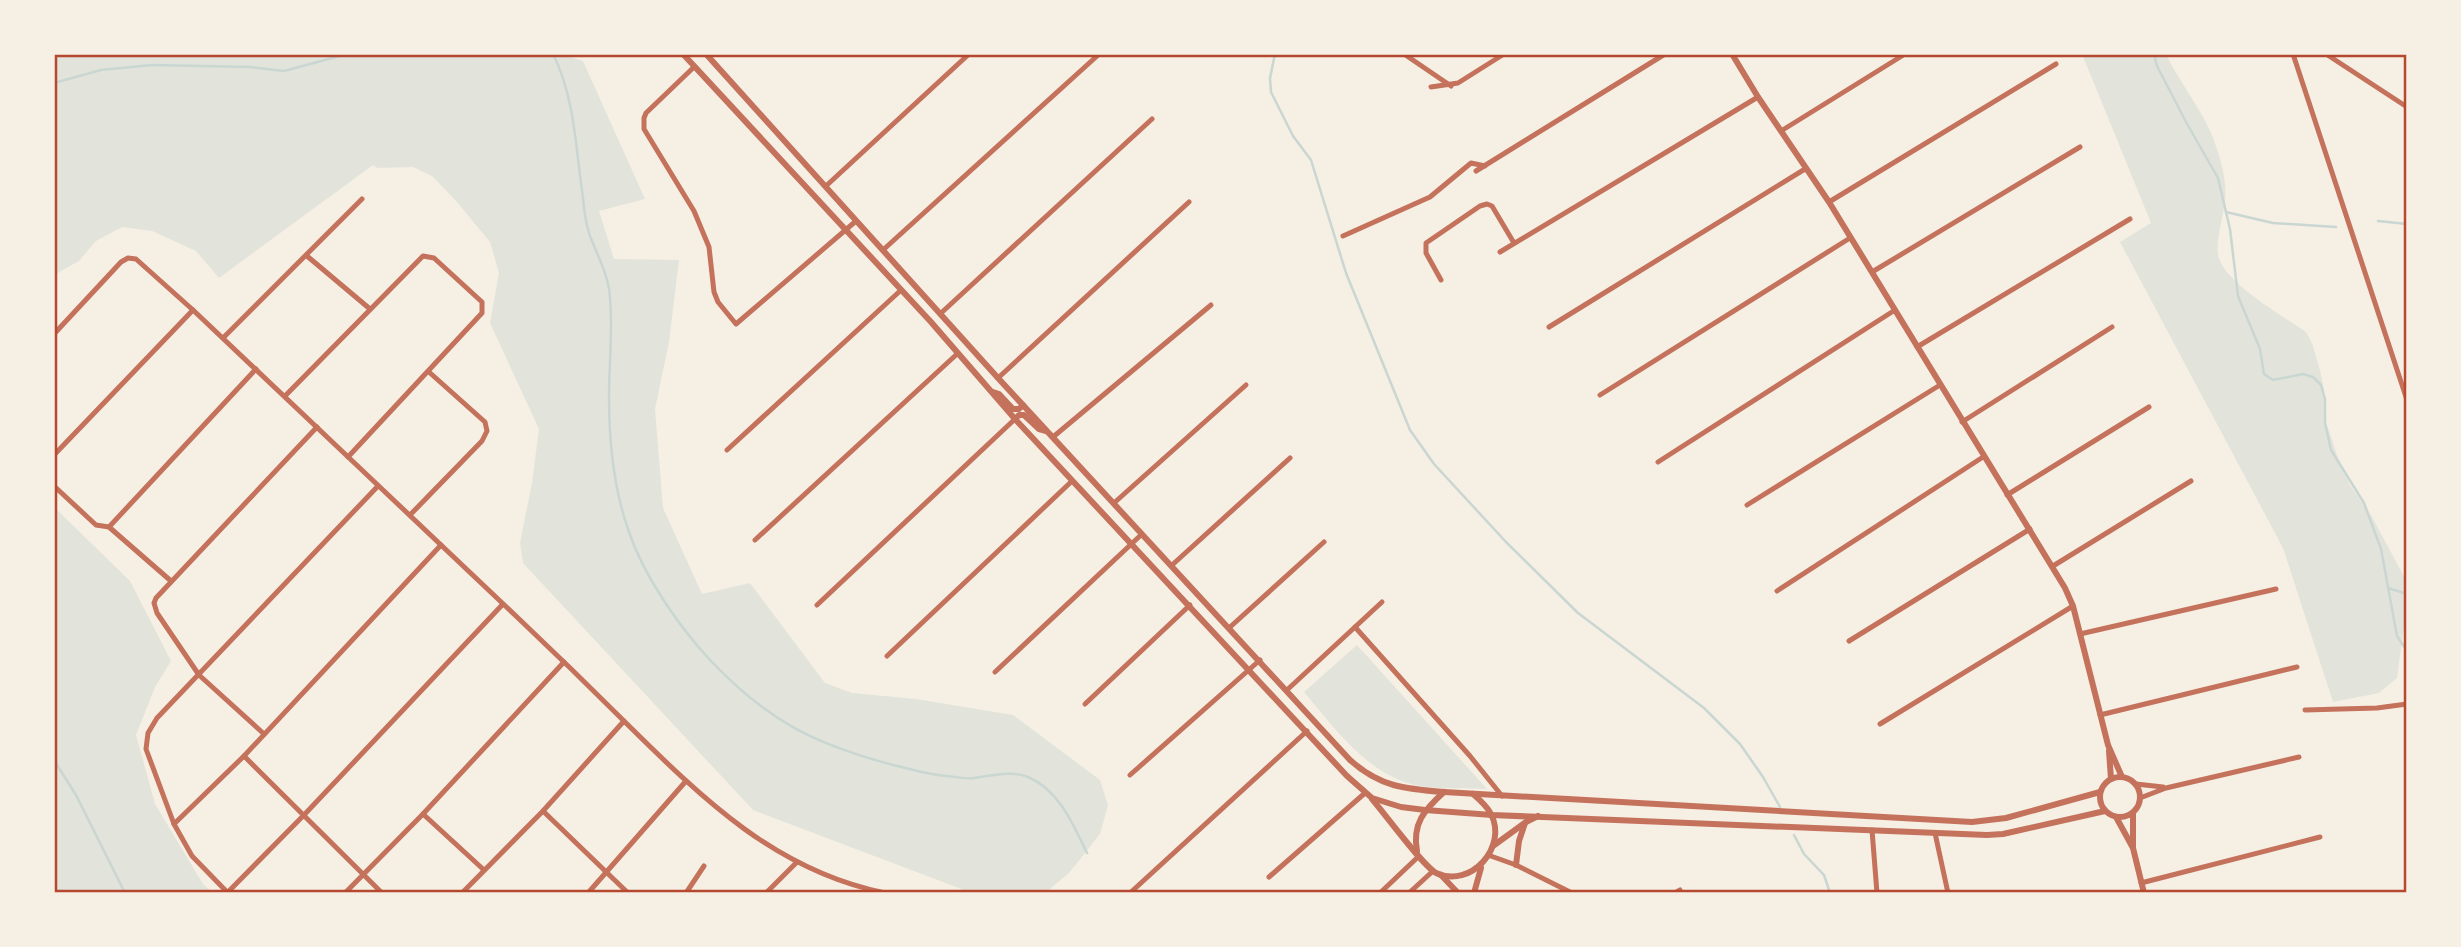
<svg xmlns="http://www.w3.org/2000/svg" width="2461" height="947" viewBox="0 0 2461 947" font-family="Montserrat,sans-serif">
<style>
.green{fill:#e2e4dc}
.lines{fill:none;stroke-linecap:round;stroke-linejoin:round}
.stream{stroke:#c9d6d2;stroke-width:2.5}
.minor{stroke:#c5725c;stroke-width:5}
.tertiary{stroke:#c5725c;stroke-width:6}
.neatline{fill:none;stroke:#b5482f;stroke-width:2.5}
</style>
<rect width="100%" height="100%" fill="#f6efe4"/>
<g class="green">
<polygon points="54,54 561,54 583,61 645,199 599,211 614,259 679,260 669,342 655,409 663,508 702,594 750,583 825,683 852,693 916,699 1013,715 1100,780 1108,805 1100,834 1069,873 1045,893 972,893 753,810 523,563 520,543 532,483 539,429 490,323 499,273 490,242 456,201 432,176 413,167 377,168 373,165 219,278 196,251 152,231 122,227 96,241 79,261 54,275"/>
<path d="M2082,54H2166C2181,86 2207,115 2217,149C2223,168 2228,187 2224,207C2222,222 2216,240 2218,255C2223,282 2283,316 2306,332L2312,343L2320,370L2324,390L2325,419L2338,458L2350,485L2372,517L2407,582V605L2397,678L2379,693L2333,702L2283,548L2120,242L2151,223Z"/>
<polygon points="54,507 130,581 171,661 155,687 136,735 155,804 203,884 213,893 54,893"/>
<path d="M1357,645L1487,789C1467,788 1446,789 1426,787C1371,780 1337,731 1304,692Z"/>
</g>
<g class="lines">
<g class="stream">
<path d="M553,54C575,97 576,152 583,198C584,211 586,224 590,236C598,257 609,276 610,298C613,331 609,364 609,397C609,441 614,490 629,532C644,576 679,627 711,661C768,721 814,744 893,765C911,769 929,775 947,776C956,777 965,779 974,778C991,776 1011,770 1028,777C1059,790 1073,824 1087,853"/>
<polyline points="1275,54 1270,78 1271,92 1293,136 1311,160 1346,273 1410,430 1434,464 1506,542 1578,613 1704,708 1740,744 1763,777 1780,807"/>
<polyline points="2154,54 2157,66 2186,122 2218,178 2230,229 2238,296 2260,349 2264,374 2273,380 2303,374 2313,377 2321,385 2325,399 2325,423 2331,450 2364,503 2381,549 2397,636 2407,651"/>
<polyline points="54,83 101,70 152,65 250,67 284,71 347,54"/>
<polyline points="2226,212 2273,223 2336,227"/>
<polyline points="2378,221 2407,224"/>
<polyline points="2388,588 2407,594"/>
<polyline points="54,760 76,795 125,893"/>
<polyline points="1794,835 1804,854 1824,875 1830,893"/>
</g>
<g class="minor">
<polyline points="1404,54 1451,86"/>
<polyline points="2293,54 2407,400"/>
<polyline points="2326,54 2407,107"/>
<polyline points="694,67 646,113 644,118 644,129 694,211 709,247 714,292 718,302 736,324 856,221"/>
<polyline points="1431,87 1458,83 1504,54"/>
<polyline points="1781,131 1905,54"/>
<polyline points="1476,171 1665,54"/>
<polyline points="826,186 969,54"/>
<polyline points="1829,202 2056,64"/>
<polyline points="1343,236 1430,197 1471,163 1485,166"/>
<polyline points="883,250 1097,56"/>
<polyline points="1500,252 1758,97"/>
<polyline points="307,256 370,309"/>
<polyline points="1872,272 2080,147"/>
<polyline points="1441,280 1426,253 1426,243 1480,206 1487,204 1492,206 1514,243"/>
<polyline points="940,314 1152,119"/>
<polyline points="1549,327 1805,169"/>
<path d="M54,334L121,262L128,258L136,259L193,310C301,412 409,515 517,617C554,652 591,688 627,724C703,799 776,871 885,893"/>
<polyline points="223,338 362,199"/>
<polyline points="1917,347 2130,219"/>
<polyline points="998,378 1189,202"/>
<polyline points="1600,395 1850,238"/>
<polyline points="285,396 423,256 434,258 482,302 482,313 348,457"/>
<polyline points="1962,422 2112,327"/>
<polyline points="1053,437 1211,305"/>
<polyline points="727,450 900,291"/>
<polyline points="54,455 193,310"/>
<polyline points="1658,462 1895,310"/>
<polyline points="54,486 96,525 109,527 256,369"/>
<polyline points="2007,495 2149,407"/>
<polyline points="1114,503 1246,385"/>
<polyline points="1747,505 1940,385"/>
<polyline points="410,515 482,441 487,431 485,422 429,372"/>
<polyline points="109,527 171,581"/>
<polyline points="755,540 957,354"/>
<polyline points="1171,566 1290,458"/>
<polyline points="2053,566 2191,481"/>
<polyline points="1777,591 1983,457"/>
<polyline points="817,605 1015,419"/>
<polyline points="1355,627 1470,756 1502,796"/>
<polyline points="1229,628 1324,542"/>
<polyline points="2080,634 2276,589"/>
<polyline points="1849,641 2030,529"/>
<polyline points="887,656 1072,481"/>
<polyline points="995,672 1142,534"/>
<polyline points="1287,690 1382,602"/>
<polyline points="1085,704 1190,605"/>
<polyline points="2305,710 2377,708 2407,704"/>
<polyline points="2100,715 2297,667"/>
<polyline points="1880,724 2073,606"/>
<polyline points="264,734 199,675 157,613 154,603 156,598 317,427"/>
<polyline points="244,756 382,893"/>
<polyline points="1130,775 1260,660"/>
<polyline points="2136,784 2163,787"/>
<polyline points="2140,798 2166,788 2299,757"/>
<polyline points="543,811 628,893"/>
<polyline points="423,814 484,870"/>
<polyline points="174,824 244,756 441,545"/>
<polyline points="1872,830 1877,893"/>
<polyline points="1935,833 1948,893"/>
<polyline points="1488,855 1516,865 1572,893"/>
<polyline points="1269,877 1365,793"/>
<polyline points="2141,883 2320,837"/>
<polyline points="228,892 304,815 503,604"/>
<polyline points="228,893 192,856 174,824 146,749 148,733 157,718 378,486"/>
<polyline points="345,893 423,814 564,662"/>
<polyline points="462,893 543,811 624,721"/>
<polyline points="588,893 686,781"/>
<polyline points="686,893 704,866"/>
<polyline points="766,893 797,862"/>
<polyline points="1130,893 1307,731"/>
<polyline points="1380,893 1419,856"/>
<polyline points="1409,893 1433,871"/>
<polyline points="1675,893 1680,890"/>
</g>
<g class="tertiary">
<polyline points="683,54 931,322 1015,419 1347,776 1372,798 1401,807 1425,810 1492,815 1987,835 2003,834 2105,811"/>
<path d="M706,54L998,378L1350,760C1380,787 1405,789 1444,792L1972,822L2006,818L2100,792"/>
<polyline points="1732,54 1758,97 1829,202 2065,588 2073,606 2108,745 2122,777"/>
<polyline points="993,392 999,394 1013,409 1019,409 1023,405"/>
<polyline points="1015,419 1019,415 1024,415 1039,429 1046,431"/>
<polyline points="2109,751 2111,779"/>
<circle cx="2120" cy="797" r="20"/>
<path d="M1372,799C1385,814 1422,865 1436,873C1471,889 1508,847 1491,814C1487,806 1480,800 1473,794"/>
<polyline points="2116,817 2133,848 2144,893"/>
<polyline points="1493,846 1526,822 1538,816"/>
<polyline points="2133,847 2133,813"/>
<path d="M1417,851C1412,824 1424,810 1444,792"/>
<polyline points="1516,865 1519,841 1525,823"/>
<polyline points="1441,875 1458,893"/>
<polyline points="1474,893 1481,868"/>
</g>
</g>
<rect width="2461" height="947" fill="none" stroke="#f6efe4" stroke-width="112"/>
<rect x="56" y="56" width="2349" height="835" class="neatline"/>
</svg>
